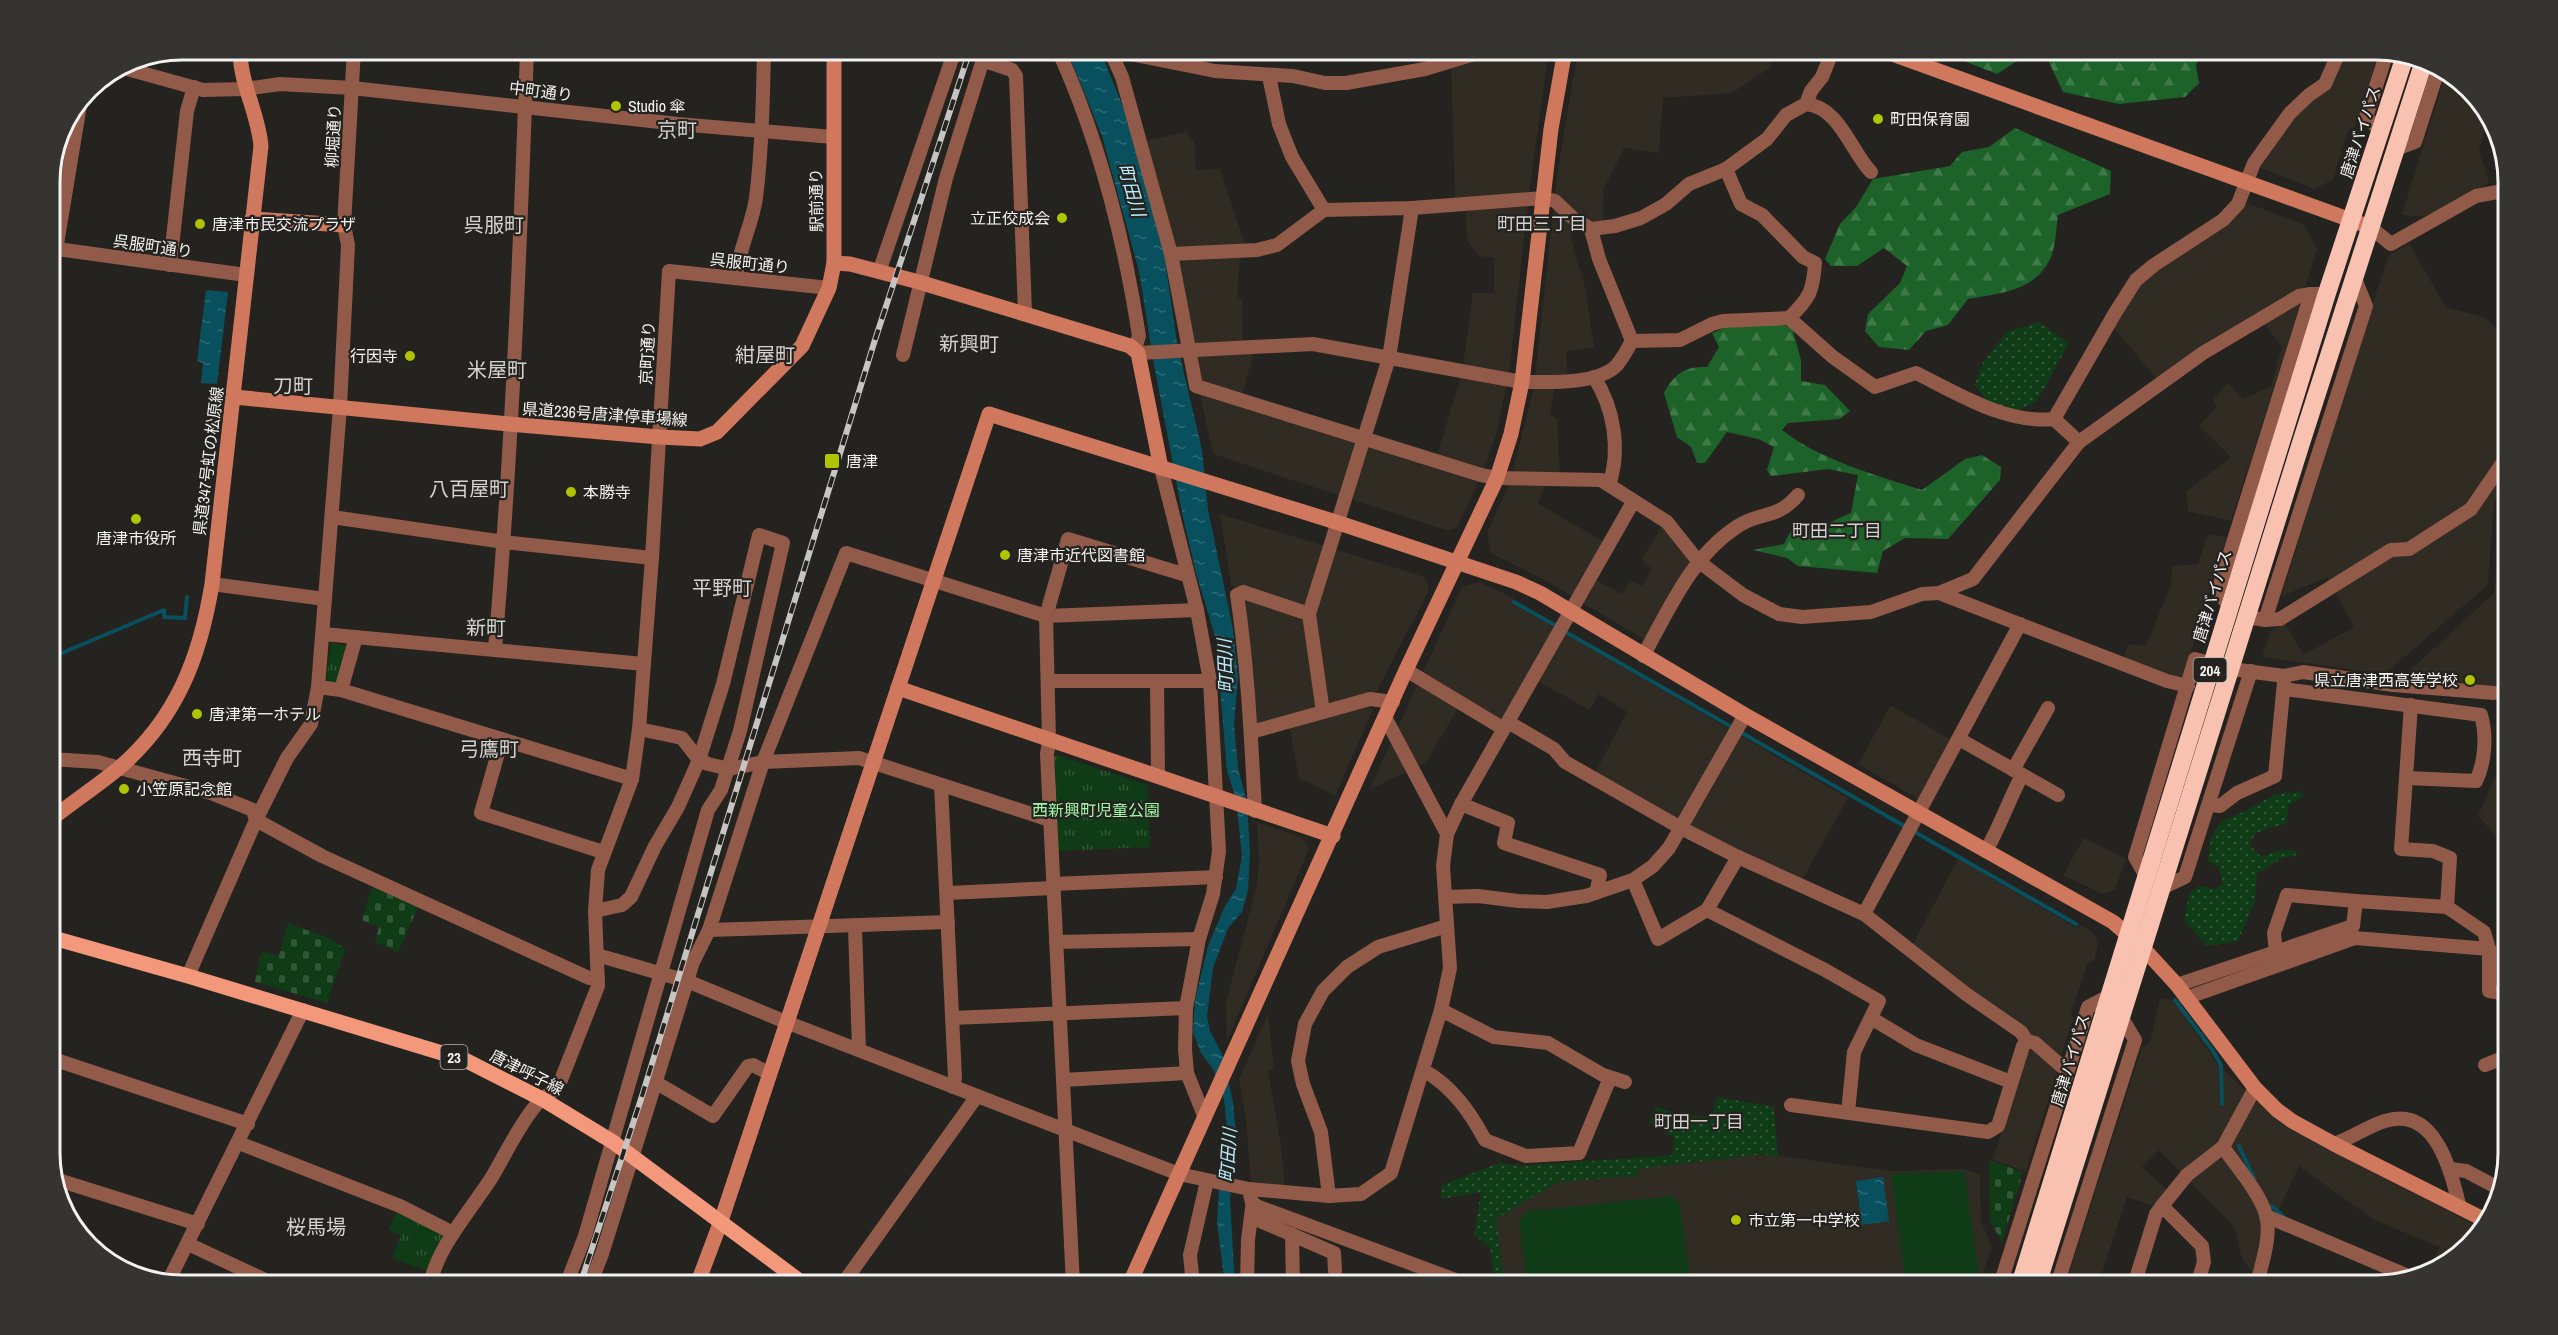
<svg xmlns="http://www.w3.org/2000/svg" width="2558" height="1335" viewBox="0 0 2558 1335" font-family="'Archivo Narrow','Noto Sans JP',sans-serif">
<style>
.built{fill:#302b23}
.grass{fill:url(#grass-dots)}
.forest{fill:url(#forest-firs)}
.cemetery{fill:url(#cemetery-stones)}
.park{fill:url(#park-tufts)}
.pitch{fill:#103b17}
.water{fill:url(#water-ripples)}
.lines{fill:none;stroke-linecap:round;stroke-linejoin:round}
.stream{stroke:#09505f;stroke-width:4}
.street{stroke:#915a49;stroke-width:14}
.secondary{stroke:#d0785d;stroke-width:15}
.primary{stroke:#f3987b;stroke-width:15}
.highway{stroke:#f9c1af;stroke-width:18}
.rail-casing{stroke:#c7c5c3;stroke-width:6}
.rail{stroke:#24231f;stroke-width:4;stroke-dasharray:11;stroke-linecap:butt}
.poi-dot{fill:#b0c501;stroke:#24231f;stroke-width:2}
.labels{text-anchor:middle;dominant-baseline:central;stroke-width:4.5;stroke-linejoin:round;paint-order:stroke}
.shield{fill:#24231f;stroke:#b6b4b1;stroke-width:1.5}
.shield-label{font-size:15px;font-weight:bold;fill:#f4f2f0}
.street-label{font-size:16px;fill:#f4f2f0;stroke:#24231f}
.poi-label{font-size:16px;fill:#f4f2f0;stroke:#24231f;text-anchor:start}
.park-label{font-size:16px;fill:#9ef9a6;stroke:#24231f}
.water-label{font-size:18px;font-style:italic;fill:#b7ecfa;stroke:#24231f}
.neighbourhood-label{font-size:18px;fill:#d5d3cf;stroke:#24231f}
.quarter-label{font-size:20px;fill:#d5d3cf;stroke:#24231f}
.rim{fill:none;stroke:#f4f2f0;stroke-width:3}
</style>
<defs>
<pattern id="grass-dots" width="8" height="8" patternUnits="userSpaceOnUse" patternTransform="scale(1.5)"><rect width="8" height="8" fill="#103b17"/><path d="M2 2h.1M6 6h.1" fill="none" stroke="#335839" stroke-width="1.8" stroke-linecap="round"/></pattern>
<pattern id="forest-firs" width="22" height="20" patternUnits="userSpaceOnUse" patternTransform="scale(1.5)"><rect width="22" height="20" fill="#1c6229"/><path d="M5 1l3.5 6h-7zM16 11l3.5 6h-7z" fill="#3e7948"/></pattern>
<pattern id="cemetery-stones" width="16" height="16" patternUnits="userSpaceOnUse" patternTransform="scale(1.5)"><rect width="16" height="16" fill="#103b17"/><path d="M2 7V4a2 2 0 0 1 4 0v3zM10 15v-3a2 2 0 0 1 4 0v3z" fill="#335839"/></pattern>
<pattern id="park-tufts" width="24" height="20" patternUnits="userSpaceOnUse" patternTransform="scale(1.5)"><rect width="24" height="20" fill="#103b17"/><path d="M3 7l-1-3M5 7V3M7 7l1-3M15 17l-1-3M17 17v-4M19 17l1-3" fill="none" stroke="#335839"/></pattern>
<pattern id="water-ripples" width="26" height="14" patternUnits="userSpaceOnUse" patternTransform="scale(1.5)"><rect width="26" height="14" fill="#09505f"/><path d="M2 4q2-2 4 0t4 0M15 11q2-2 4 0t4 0" fill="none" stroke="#2d6a76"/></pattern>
</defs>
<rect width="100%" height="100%" fill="#24231f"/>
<g class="built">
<polygon points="1448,50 1549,50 1531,178 1509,373 1496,435 1481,477 1457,528 1448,531 1213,454 1143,141 1187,132 1195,144 1196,170 1220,169 1249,257 1240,258 1237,299 1242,299 1243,350 1254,352 1239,405 1434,466 1462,372 1473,293 1494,293 1494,258 1479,256 1467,241 1465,199 1455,200 1451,65"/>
<polygon points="1578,50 1771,50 1771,67 1732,93 1663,98 1659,153 1624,148 1604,188 1603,222 1594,224 1573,216 1571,238 1586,291 1594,348 1566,351 1568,383 1555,384 1550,414 1557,419 1560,476 1548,477 1538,503 1606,543 1587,575 1622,594 1630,580 1642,586 1652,569 1642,560 1663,523 1691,561 1647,641 1541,578 1491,553 1487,532 1509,485 1534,387 1557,174"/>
<polygon points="2342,50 2380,50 2355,127 2348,131 2333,180 2314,189 2256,166 2310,98"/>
<polygon points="2446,72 2486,108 2489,117 2479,150 2489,183 2428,217 2402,215"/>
<polygon points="2242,201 2304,225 2317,248 2304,292 2213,338 2158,380 2112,326 2142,279"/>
<polygon points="2409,244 2446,307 2484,317 2508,339 2508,500 2494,501 2488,585 2385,674 2262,657 2271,631 2285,623 2303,655 2354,627 2327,577 2281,597 2388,256"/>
<polygon points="2298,301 2301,303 2231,521 2188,511 2186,492 2231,457 2199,426 2217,407 2213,400 2228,383 2243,399 2271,386 2282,347 2263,322"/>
<polygon points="1220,514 1425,577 1429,590 1377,691 1261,726 1255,723 1238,589 1231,585"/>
<polygon points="2508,516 2508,849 2478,816 2497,772 2498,687 2457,684 2405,675 2494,593 2500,517"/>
<polygon points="2208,534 2227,537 2182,681 2123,659 2128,644 2146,646 2170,587 2173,566 2198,564"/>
<polygon points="1479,582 1514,598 1512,603 1848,798 1802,880 1690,829 1594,775 1627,712 1599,694 1589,710 1529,676 1501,720 1463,700 1426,762 1369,790 1462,587"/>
<polygon points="1366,705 1373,710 1335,796 1299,778 1289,726"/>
<polygon points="1891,705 1953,741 1920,800 1858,764"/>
<polygon points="1257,822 1303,838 1309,849 1227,1041 1226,1002 1257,885 1259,862"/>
<polygon points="2084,838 2126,859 2115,890 2102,894 2063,875"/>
<polygon points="1958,859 2077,928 2082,925 2095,935 2098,945 2094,960 2087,965 2071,1013 2073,1019 2060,1058 2028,1031 1912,946"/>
<polygon points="2160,999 2173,1000 2219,1066 2283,1125 2481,1228 2450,1263 2430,1269 2440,1247 2374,1220 2299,1166 2279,1210 2267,1219 2256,1278 2242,1259 2235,1228 2159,1150 2142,1167 2167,1190 2155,1206 2127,1197 2098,1285 2065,1285 2142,1047 2150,1042"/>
<polygon points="1268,1013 1274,1069 1268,1071 1281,1145 1285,1186 1251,1184 1246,1120 1239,1080"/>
<polygon points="2035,1050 2058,1069 2026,1172 1993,1160 2025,1053"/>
<polygon points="1764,1154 1891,1171 1963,1169 1980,1174 1981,1221 1992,1246 1979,1285 1500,1285 1490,1218 1555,1178"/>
</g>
<g class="grass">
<polygon points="2039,322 2069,343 2037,401 2016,412 1990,404 1975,385 1983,363 2006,332"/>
<polygon points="2301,791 2303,797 2288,806 2287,823 2256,833 2249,844 2261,857 2276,851 2295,850 2297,855 2280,859 2257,874 2255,901 2238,941 2207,946 2184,920 2189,894 2199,886 2216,889 2223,883 2219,867 2208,861 2211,838 2221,821 2243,812 2274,795"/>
<polygon points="1717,1097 1774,1107 1778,1157 1764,1154 1639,1169 1636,1176 1558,1182 1496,1219 1505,1285 1495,1285 1490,1247 1474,1235 1481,1192 1441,1199 1442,1185 1499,1163 1522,1166 1673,1155 1674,1137 1649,1122 1656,1107 1688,1116 1712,1116"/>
</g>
<g class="forest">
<polygon points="1936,50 2201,50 2196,66 2199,83 2185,97 2119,104 2063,92 2048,60 2028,54 1997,74"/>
<path d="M2015,128L2111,171L2110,194L2058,215C2056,228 2056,245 2051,257C2036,291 2001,293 1968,299L1948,325L1926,331L1909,350L1879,347L1865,331L1868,314L1900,283L1907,266L1884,248L1857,266H1831L1825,259L1840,224L1856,207L1873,179L1950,166L1962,152L1989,147Z"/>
<path d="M1778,323L1792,328L1801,360V381L1825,385L1850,411L1840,419L1788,423L1782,430C1818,459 1878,476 1922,490L1965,459L1982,455L2001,467L2000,480L1948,539L1905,538L1883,551L1877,573L1798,566L1787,558L1753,550L1784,544L1794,525L1822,526L1851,513L1858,475L1828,469L1771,476L1767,470L1774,447L1758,439L1727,432L1705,463H1697L1691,447L1677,437L1664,393C1674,374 1685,366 1707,367L1719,347L1712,333L1732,325Z"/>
</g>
<g class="cemetery">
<polygon points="372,887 418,907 398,952 375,942 379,927 362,920"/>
<polygon points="288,923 331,939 345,949 327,1003 255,982 262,951 279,956"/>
<polygon points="1989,1160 2023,1172 2002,1243 1990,1220"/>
</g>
<g class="park">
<polygon points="331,643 349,646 338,684 326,683"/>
<polygon points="1057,755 1148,785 1150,847 1057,851 1053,758"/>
<polygon points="397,1209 442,1233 443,1239 428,1271 392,1258 401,1236 389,1229"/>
</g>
<g class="pitch">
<polygon points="2504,713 2508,713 2508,826"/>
<polygon points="1964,1171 1979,1274 1974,1285 1906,1285 1891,1174"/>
<polygon points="1672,1196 1680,1204 1691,1285 1527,1285 1519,1220 1528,1211"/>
</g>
<g class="water">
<polygon points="1067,50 1100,50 1123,107 1164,253 1177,343 1202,450 1208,510 1233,629 1238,677 1234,724 1238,768 1247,802 1250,853 1248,891 1242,912 1228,928 1213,968 1207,1016 1210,1031 1222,1054 1233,1102 1236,1133 1230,1200 1235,1285 1225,1285 1217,1222 1220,1175 1227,1129 1224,1099 1213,1069 1201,1053 1193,1032 1195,1000 1208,946 1225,906 1236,889 1242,856 1236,799 1227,771 1216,639 1196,573 1183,517 1153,359 1139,271 1102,136"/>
<polygon points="206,290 228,292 217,384 201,383 203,363 197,361"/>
<polygon points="1883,1177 1889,1221 1862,1225 1856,1181"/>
</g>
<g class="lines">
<g class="stream">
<polyline points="1514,602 1558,627"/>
<polyline points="1564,631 1906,827"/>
<polyline points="50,658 164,610 164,617 185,618 187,597"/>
<polyline points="1913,831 2076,924"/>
<polyline points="2175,1000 2213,1051 2221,1065 2222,1104"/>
<polyline points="2239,1146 2254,1178"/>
<polyline points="2272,1206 2286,1219"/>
</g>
<g class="street">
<path d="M1058,50C1099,140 1124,238 1139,336L1135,349"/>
<polyline points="1110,50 1122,77 1171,254 1196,386 1481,475 1497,478 1601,480 1667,522 1698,561 1743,595 1779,614 1802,617 1871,612 1922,594 1939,593 1973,579 2079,442 2203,353 2299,296 2311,294"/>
<polyline points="1110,50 1215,71 1293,76 1325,83 1346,83 1425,69 1487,50"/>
<polyline points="982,60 1012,70 1016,76 1025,312"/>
<polyline points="120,67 203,90 245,89 280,84 352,88 678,124 833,137"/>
<polyline points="1269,76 1279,124 1292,157 1324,210"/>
<path d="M1806,104C1839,107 1851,151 1871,172"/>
<polyline points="2381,131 2366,117 2387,52"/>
<polyline points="2396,149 2415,142 2439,67"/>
<polyline points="2370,227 2391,244 2476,196 2508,190"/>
<polyline points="1591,229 1599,259 1632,341"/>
<polyline points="50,248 246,275"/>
<polyline points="56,250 81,99"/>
<polyline points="1171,254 1257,250 1277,245 1324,210 1412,208 1543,198 1555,201 1574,219 1591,229 1615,226 1641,218 1666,204 1689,184 1726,169 1767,139 1786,115 1806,104 1811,91 1822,77 1833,50"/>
<polyline points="170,265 187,111 194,87"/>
<polyline points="879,272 955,50"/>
<path d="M736,278C738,250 752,226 756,198C762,149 763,99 764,50"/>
<path d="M1789,318L1833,357L1875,387L1916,373C1959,394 2005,424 2054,419L2079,442"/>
<path d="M1632,341L1680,340L1712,324L1723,321L1789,318C1810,298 1813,291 1815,263L1803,257L1762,215L1741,204L1726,169"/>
<path d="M1138,353L1313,344L1522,382C1548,382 1598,385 1617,365C1623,358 1628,348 1632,341"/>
<polyline points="903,355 946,178 986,50"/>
<path d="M1594,377C1614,408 1621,450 1609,485"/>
<polyline points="2054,419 2115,313 2136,280 2154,265 2223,220 2238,204 2254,163 2290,113 2309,95 2325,84 2340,50"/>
<polyline points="1161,468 1197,610 1210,681 1219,851 1213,894 1199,939 1186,1008 1185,1049 1187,1073 1205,1118"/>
<polyline points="332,517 504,542 652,558"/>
<polyline points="212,584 325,599"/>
<polyline points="1939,593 2167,681 2188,686"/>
<polyline points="2229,606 2218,591 2311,294 2318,294"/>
<polyline points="2247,617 2265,620 2366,306 2354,276"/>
<polyline points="2265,620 2280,619 2391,550 2409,549 2471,509 2508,455"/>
<polyline points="323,634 644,664"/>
<path d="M495,649C512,450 520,250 527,50"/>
<path d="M1643,656C1669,610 1691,556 1738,526C1761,511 1777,520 1798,495"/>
<polyline points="1406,670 1504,729"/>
<polyline points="1048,681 1210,681"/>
<polyline points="1157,681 1158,776"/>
<polyline points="318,687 341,690 632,779"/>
<path d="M2284,689L2481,715C2487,735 2485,763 2476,781L2407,778"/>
<polyline points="341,690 356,637"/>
<polyline points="2411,705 2401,849 2433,851 2450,858 2447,907"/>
<polyline points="1323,712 1309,614 1389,358 1412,208"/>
<polyline points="1386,719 1447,834"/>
<polyline points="1508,722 1554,749 1565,762 1681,828 1738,857 1864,914 1966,994 2021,1032 2027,1041"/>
<polyline points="639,729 682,738 699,760 708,764 729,769 763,762 859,758 1050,820"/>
<polyline points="1251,732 1370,699 1393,702"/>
<polyline points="502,739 481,813 603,852"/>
<polyline points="1959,739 2058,795"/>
<polyline points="50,759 98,762 211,793 253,810 256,820 322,856 589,978 598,978"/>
<polyline points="2013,770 2048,708"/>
<polyline points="941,785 955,1078 953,1087"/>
<polyline points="1461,804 1508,823 1504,843 1600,875 1596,893"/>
<polyline points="2209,805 2220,806 2237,793 2275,776 2284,682"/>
<path d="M1255,811C1251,739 1248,667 1237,595L1243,592L1309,614"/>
<path d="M1986,851C2000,826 2009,800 2022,775"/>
<polyline points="2147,878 2135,857 2195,659 2231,669 2284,676 2303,672 2393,685 2494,693"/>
<polyline points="1633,880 1658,939 1707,910 1825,970 1879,1001 1854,1052 1848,1112"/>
<polyline points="1053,884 1216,877"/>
<polyline points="2162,888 2185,877 2251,671"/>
<polyline points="947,893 1053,888"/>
<polyline points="1445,897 1478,896 1518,901 1547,902 1586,896 1633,880 1653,866 1669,848 1745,715"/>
<polyline points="1707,910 1738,857"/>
<polyline points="1864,914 2020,624"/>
<polyline points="855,927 859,1050"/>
<polyline points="709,930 948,922"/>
<polyline points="1056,942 1199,939"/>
<polyline points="2276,953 2274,933 2287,895 2356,901"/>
<polyline points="597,955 687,981 786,1022 1179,1174 1249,1189 1329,1196 1361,1194 1391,1173 1441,1010 1450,968 1443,866 1447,834 1461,804 1633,502"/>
<polyline points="188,976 256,820 287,758 311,724 318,687 340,407 348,245 344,225 354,50"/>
<polyline points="2177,985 2353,926 2356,901 2447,907 2484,932 2489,949 2489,991 2508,994"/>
<polyline points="2186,998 2355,938 2489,949"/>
<polyline points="1441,1010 1494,1037 1548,1043 1603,1075 1625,1082"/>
<polyline points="952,1018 1186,1008"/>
<polyline points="1871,1018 1916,1045 2011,1082"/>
<polyline points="50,1058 248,1124"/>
<polyline points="2485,1065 2508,1056"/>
<path d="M1423,1070C1452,1086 1470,1112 1485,1140L1526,1156L1579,1153L1610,1078"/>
<polyline points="1063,1080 1187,1073"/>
<polyline points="655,1082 713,1116 748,1066 753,1065 770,1074"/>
<polyline points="1791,1105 1988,1132 1998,1126 2023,1046 2027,1041 2035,1043 2067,1071"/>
<polyline points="239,1143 400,1206 453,1233"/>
<path d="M2334,1144C2352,1138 2368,1126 2385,1121C2436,1105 2451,1172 2460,1208"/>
<path d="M2223,1147C2236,1166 2260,1193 2266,1215C2272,1236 2261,1265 2257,1285"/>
<polyline points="2450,1169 2466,1171 2500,1189"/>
<polyline points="55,1179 198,1224"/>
<polyline points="1249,1189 1252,1203 1259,1207 1469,1285"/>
<polyline points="1329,1196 1321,1132 1303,1084 1298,1061 1305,1024 1323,991 1347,967 1378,947 1447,926"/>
<polyline points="2162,1206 2187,1175 2223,1147 2255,1088"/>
<polyline points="2266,1216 2408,1276"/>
<polyline points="1251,1217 1334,1253 1335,1271"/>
<polyline points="1292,1234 1293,1285"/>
<polyline points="188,1244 276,1285"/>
<polyline points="168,1282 303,1010"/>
<path d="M430,1285C437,1247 471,1210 492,1177C505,1155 519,1125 536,1105C545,1094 552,1096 561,1080L598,986L595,911L598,870L632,779L639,729L652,558L669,271L829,288"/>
<polyline points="566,1285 585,1236 708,810 721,790 740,731 783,543 759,535 723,684 699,760 678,807 655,846 631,897 622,905 595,911"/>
<polyline points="590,1285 602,1254 693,962 709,930 763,762 846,553 1046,616 1197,610"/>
<polyline points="842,1285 977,1096"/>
<polyline points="1073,1285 1047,754 1049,741 1046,616 1068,539 1186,575"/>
<polyline points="1193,1285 1190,1255 1207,1181"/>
<polyline points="1247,1285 1248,1240 1252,1208"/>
<polyline points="2000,1285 2088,1007 2111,995"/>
<polyline points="2057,1285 2135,1040 2122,1018"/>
<polyline points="2134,1285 2156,1214 2162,1206 2202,1246 2204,1262 2197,1285"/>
</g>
<g class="secondary">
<polyline points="1881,50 2370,227"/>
<polyline points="252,219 344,225"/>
<polyline points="834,263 850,264 919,282 1130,346 1138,353 1161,468"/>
<polyline points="234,397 509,424 659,437 700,439 717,432 802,346 829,288 834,263 834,50"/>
<polyline points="898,688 1333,836"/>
<path d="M50,820C73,802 97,786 119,768C177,718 200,657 212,584L261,146C258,112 240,84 240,50"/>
<polyline points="697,1285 721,1221 989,414 1339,523 1516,582 1540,593 1745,715 2113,922 2144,949 2177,985 2255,1088 2277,1110 2292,1121 2334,1144 2479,1217 2488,1219"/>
<polyline points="1129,1285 1406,670 1497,478 1511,434 1522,382 1551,129 1565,50"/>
</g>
<polyline class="primary" points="50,937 188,976 465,1060 544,1100 613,1142 805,1285"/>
<g class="highway">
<polyline points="2020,1285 2327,293 2405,56"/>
<polyline points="2037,1285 2301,443 2424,61"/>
</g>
<defs>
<polyline id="rail" points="580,1285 642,1096 874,343 970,50"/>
</defs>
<use href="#rail" class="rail-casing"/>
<use href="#rail" class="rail"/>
</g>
<g class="poi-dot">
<circle cx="616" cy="106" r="6"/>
<circle cx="1878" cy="119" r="6"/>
<circle cx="1062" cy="218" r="6"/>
<circle cx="200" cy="224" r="6"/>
<circle cx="410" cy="356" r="6"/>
<rect x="824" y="453" width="16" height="16" rx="3"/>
<circle cx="571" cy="492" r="6"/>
<circle cx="136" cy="519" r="6"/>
<circle cx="1005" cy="555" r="6"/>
<circle cx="2470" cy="680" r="6"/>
<circle cx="197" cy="714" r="6"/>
<circle cx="124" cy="789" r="6"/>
<circle cx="1736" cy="1220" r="6"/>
</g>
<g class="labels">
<g class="shield">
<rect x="2193.5" y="658" width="33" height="24" rx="4.5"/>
<rect x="440.5" y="1045" width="27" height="24" rx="4.5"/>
</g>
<g class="shield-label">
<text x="2210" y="670">204</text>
<text x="454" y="1057">23</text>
</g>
<g class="street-label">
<text transform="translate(541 91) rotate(7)">中町通り</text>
<text transform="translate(2360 132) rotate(-72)">唐津バイパス</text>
<text transform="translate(333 136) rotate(-87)">柳堀通り</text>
<text transform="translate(816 200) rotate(-91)">駅前通り</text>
<text transform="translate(153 246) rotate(8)">呉服町通り</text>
<text transform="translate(750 263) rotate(6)">呉服町通り</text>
<text transform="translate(647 353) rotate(-87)">京町通り</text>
<text transform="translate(605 414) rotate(4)">県道236号唐津停車場線</text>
<text transform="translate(208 461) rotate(-83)">県道347号虹の松原線</text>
<text transform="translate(2212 596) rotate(-73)">唐津バイパス</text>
<text transform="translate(2070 1060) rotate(-73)">唐津バイパス</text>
<text transform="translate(527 1072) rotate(27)">唐津呼子線</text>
</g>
<g class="poi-label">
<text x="628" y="106">Studio 傘</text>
<text x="1890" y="119">町田保育園</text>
<text x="1050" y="218" text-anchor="end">立正佼成会</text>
<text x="212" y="224">唐津市民交流プラザ</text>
<text x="398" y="356" text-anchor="end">行因寺</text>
<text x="846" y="461">唐津</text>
<text x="583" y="492">本勝寺</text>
<text x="136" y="538" text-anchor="middle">唐津市役所</text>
<text x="1017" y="555">唐津市近代図書館</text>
<text x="2458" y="680" text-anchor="end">県立唐津西高等学校</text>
<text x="209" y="714">唐津第一ホテル</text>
<text x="136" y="789">小笠原記念館</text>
<text x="1748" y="1220">市立第一中学校</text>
</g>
<g class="park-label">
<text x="1096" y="810">西新興町児童公園</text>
</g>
<g class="water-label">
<text transform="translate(1132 190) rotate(74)">町田川</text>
<text transform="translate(1225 666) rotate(-92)">町田川</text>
<text transform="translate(1228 1155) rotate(-86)">町田川</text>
</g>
<g class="neighbourhood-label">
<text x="1542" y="223">町田三丁目</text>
<text x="1837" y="530">町田二丁目</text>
<text x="1699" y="1121">町田一丁目</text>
</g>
<g class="quarter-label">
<text x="677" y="129">京町</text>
<text x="494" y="224">呉服町</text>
<text x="969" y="343">新興町</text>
<text x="765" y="354">紺屋町</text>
<text x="497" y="369">米屋町</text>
<text x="293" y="385">刀町</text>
<text x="469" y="488">八百屋町</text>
<text x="722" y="587">平野町</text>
<text x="486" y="627">新町</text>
<text x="489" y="748">弓鷹町</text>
<text x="212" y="757">西寺町</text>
<text x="316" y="1226">桜馬場</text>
</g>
</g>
<path d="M0 0H2558V1335H0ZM182 60H2376A122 122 0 0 1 2498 182V1153A122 122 0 0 1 2376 1275H182A122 122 0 0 1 60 1153V182A122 122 0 0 1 182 60Z" fill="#353430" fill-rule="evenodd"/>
<path class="rim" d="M182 60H2376A122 122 0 0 1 2498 182V1153A122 122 0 0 1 2376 1275H182A122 122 0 0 1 60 1153V182A122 122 0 0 1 182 60Z"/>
</svg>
